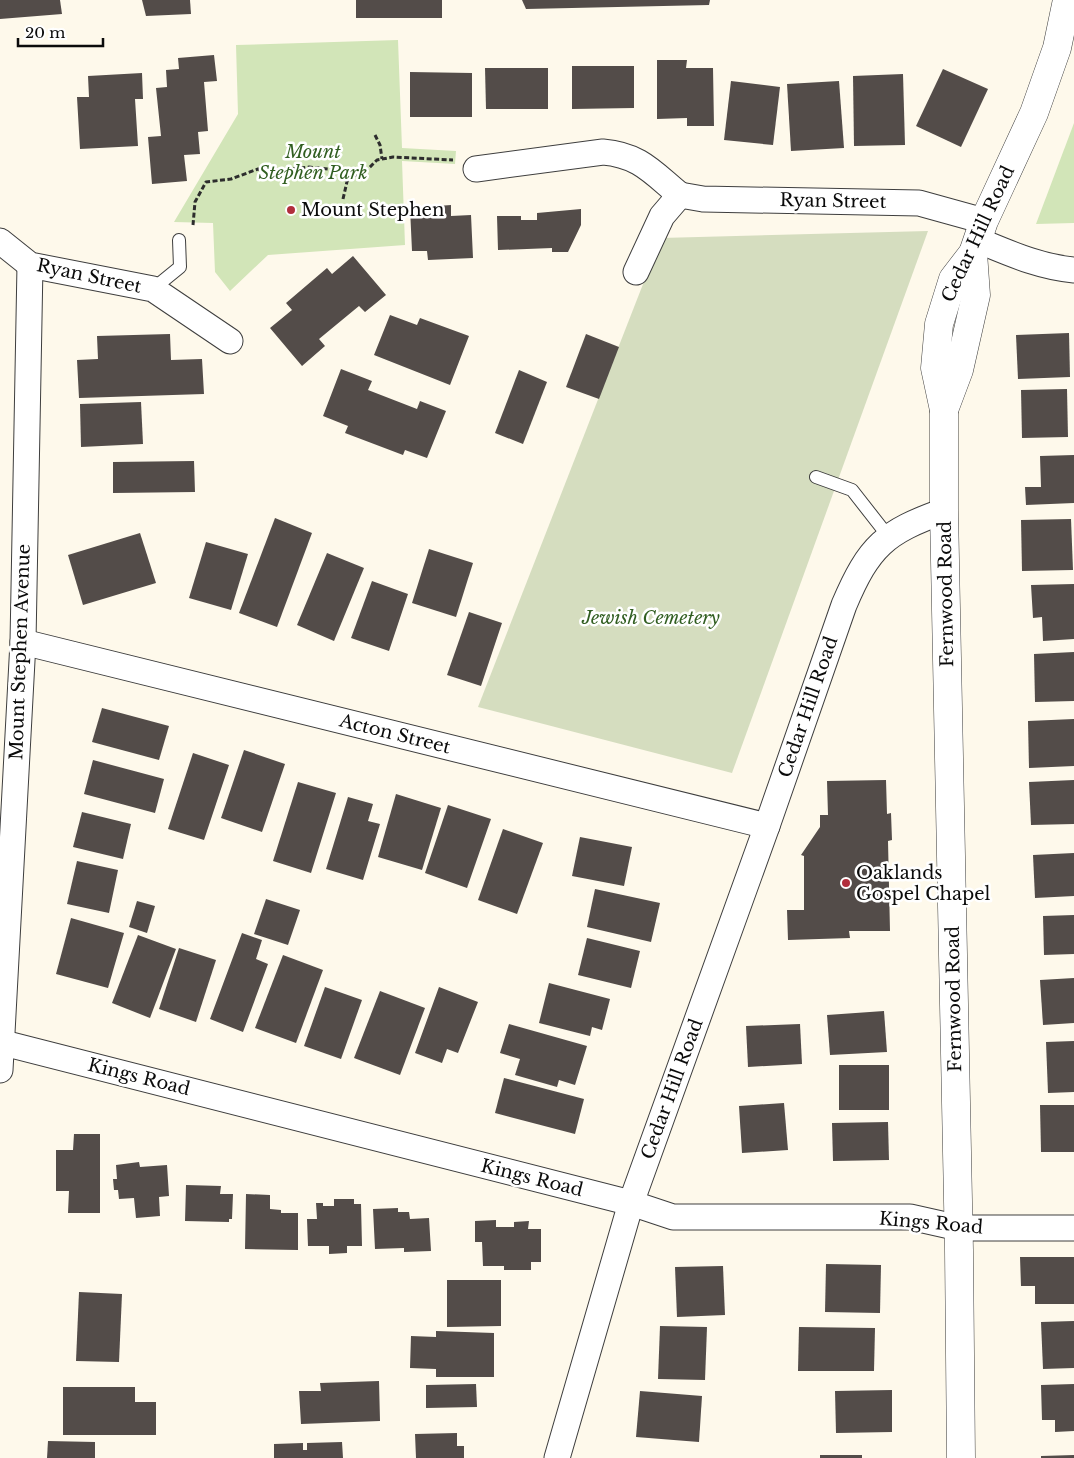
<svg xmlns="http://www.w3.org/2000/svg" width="1074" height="1458" viewBox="0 0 1074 1458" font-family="'Libre Baskerville',serif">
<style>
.green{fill:#d2e5b8}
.cemetery{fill:#d5ddbf}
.building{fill:#534c49}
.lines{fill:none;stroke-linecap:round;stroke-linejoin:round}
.service-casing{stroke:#3e3e3e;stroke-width:14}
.minor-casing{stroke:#3e3e3e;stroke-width:27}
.tertiary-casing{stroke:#3e3e3e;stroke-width:29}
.path{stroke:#2d2d2d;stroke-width:3;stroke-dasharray:5 2.5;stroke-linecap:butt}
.service{stroke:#fff;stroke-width:12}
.minor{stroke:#fff;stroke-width:25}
.tertiary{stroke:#fff;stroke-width:28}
.poi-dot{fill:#b12e3c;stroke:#fff;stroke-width:2}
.labels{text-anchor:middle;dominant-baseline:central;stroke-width:5;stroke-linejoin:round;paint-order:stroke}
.park-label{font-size:18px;font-style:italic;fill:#315e21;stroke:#fff}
.street-label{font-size:18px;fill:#0b0b0b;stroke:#fff}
.poi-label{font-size:18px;fill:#0b0b0b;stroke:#fff;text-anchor:start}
</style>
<rect width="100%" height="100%" fill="#fef9eb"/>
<g class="green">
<polygon points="398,40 402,148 456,151 455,164 402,161 405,245 268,255 230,291 215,272 213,223 174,222 238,114 236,45"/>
<polygon points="1074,123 1074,223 1036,224"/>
</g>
<polygon class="cemetery" points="928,231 732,773 478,707 661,238"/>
<g class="building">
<polygon points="0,0 60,0 62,14 0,19"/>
<polygon points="142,0 190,0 191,14 146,16"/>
<rect x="356" y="0" width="86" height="18"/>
<polygon points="522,0 710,0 709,5 526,9"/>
<polygon points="214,55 217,81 204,82 208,131 198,132 200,154 184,155 187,181 152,184 148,137 161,136 156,88 167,87 166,70 179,69 178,58"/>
<polygon points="657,60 687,60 686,68 713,68 714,126 687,126 687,118 657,119"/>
<polygon points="572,66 634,66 634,108 572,109"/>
<polygon points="485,68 548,68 548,109 486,109"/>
<polygon points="943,69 988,89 961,147 916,126"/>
<polygon points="410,72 472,73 472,117 410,117"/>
<polygon points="142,73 143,99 135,99 138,146 80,149 77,97 89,97 88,76"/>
<polygon points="903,74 905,145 854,146 853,76"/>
<polygon points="731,81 780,87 773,145 724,140"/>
<polygon points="839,81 844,148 791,151 787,84"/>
<polygon points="451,205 451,216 471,215 473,258 428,260 427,251 412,251 410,208"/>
<polygon points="581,209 581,225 568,252 552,252 552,248 498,250 497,216 521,216 521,220 537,220 537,213"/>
<polygon points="353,256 386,295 365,312 359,306 319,339 325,346 302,366 270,328 292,310 286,303 327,268 332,274"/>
<polygon points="390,315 417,325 420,318 469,336 450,385 374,355"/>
<polygon points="1069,333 1070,377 1018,379 1016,335"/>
<polygon points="170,334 171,360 202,359 204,394 79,398 77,360 98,359 97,336"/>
<polygon points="586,334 619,347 599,399 566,387"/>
<polygon points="341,369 372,381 368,390 417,409 420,401 446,411 427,458 405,450 403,455 345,433 348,426 323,416"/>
<polygon points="519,370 547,382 523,444 495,433"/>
<polygon points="1067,389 1068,437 1022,438 1021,390"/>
<polygon points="141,402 143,444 81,447 80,404"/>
<polygon points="1074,455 1074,503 1026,505 1025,487 1041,487 1040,456"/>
<polygon points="194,461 195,492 113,493 113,462"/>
<polygon points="275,518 312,533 277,627 239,613"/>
<polygon points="1071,519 1073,570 1022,571 1021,520"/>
<polygon points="140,533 156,583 83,605 68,555"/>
<polygon points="206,542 248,554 231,610 189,598"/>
<polygon points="429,549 473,563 456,617 412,603"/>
<polygon points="327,553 364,568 334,641 297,625"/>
<polygon points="372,581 408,594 389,651 351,638"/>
<polygon points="1074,584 1074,639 1043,641 1042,617 1033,618 1031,585"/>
<polygon points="469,612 502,623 481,686 447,675"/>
<polygon points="1074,652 1074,701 1035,702 1034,654"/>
<polygon points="102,708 169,726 159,760 92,742"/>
<polygon points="1074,719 1074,766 1029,768 1028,721"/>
<polygon points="244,750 285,764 262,832 221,818"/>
<polygon points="193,753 229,765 204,840 168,829"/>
<polygon points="93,760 164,779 155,813 84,794"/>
<polygon points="886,780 887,814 891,813 892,840 888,841 890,931 849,931 850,938 788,940 787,910 804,910 804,856 801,855 820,827 820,815 828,815 827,781"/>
<polygon points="1074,780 1074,824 1031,825 1029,782"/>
<polygon points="298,782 336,793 311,873 273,861"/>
<polygon points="396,794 441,808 422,870 378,857"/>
<polygon points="348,797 373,804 368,821 380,824 363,880 326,869"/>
<polygon points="448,805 491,819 467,888 425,873"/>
<polygon points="82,812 131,824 123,859 73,847"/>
<polygon points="503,829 543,843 517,914 478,900"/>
<polygon points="580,837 632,847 624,886 572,876"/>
<polygon points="1074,853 1074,896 1035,898 1033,855"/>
<polygon points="77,861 118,870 109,913 67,904"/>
<polygon points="595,889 660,903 651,942 587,927"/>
<polygon points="266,899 300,910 288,945 254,934"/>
<polygon points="137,901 155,906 147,933 129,927"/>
<polygon points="1074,915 1074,954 1044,955 1043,916"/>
<polygon points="71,918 124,933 108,988 56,974"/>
<polygon points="242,933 262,940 256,959 268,964 243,1032 210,1019"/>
<polygon points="138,935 176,949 150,1018 112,1003"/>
<polygon points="587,938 640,951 631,988 578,975"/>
<polygon points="179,948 216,960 196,1022 159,1009"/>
<polygon points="283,955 323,970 296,1043 255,1028"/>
<polygon points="1074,978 1074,1023 1043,1025 1040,980"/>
<polygon points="549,983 610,999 602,1030 592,1027 590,1036 539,1023"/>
<polygon points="325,987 362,1000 341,1059 304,1046"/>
<polygon points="439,987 478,1002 458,1053 447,1049 442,1063 415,1053"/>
<polygon points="380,991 425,1008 400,1075 354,1058"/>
<polygon points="884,1011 887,1052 830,1055 827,1015"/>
<polygon points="509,1024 587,1046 575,1085 559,1080 557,1087 515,1075 520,1059 500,1053"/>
<polygon points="800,1024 802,1064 748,1067 746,1026"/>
<polygon points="1074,1041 1074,1092 1048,1093 1046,1042"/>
<rect x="839" y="1065" width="50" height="45"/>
<polygon points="504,1078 584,1099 575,1134 495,1113"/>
<polygon points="784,1103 788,1150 742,1153 739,1106"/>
<polygon points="1040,1105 1074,1105 1074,1152 1041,1152"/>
<polygon points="888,1122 889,1160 833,1161 832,1123"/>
<polygon points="74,1134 100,1134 100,1213 68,1213 69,1191 56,1191 56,1150 73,1150"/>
<polygon points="139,1162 140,1167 167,1165 169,1196 159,1197 160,1216 136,1218 134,1198 119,1199 118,1190 114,1190 113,1179 117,1179 116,1165"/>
<polygon points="186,1185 221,1186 220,1194 233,1194 232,1219 229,1219 229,1222 185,1221"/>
<polygon points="246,1194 270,1195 270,1209 281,1210 281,1213 298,1213 298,1250 245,1249"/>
<polygon points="334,1199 354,1199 354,1204 361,1204 362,1246 347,1246 347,1253 329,1254 329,1246 308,1246 307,1219 317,1219 316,1203 323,1203 323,1206 334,1206"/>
<polygon points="398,1208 398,1212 409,1212 410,1219 429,1218 431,1251 404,1252 404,1248 375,1249 373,1209"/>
<polygon points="496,1220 496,1227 514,1227 514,1222 529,1221 528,1229 541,1229 541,1262 531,1262 531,1270 504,1270 504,1266 483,1266 482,1242 475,1242 475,1221"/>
<polygon points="1020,1257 1074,1257 1074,1304 1035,1304 1035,1286 1021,1286"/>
<polygon points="826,1264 881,1265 880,1313 825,1312"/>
<polygon points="723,1266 725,1315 677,1317 675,1267"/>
<polygon points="447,1280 501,1280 501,1326 447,1327"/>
<polygon points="79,1292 122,1294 119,1362 76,1361"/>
<polygon points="1074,1321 1074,1368 1043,1369 1041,1322"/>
<polygon points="660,1326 707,1327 705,1380 658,1379"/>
<polygon points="799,1327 875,1328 874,1371 798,1371"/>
<polygon points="436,1331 494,1333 494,1377 436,1377 436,1369 410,1368 411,1336 436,1337"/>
<polygon points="379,1381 380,1421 301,1424 299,1391 321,1391 320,1383"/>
<polygon points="476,1384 477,1407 426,1408 426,1385"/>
<polygon points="1074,1384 1074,1431 1055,1432 1055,1420 1042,1420 1041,1385"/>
<polygon points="63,1387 135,1387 135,1402 156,1402 156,1435 63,1435"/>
<polygon points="892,1390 892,1432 836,1433 835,1391"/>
<polygon points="640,1391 702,1396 699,1442 636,1437"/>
<polygon points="457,1433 457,1446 464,1446 464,1458 416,1458 415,1434"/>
<polygon points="48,1441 95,1442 95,1458 47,1458"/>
<polygon points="342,1442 343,1458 274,1458 274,1444 303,1443 303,1450 307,1450 307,1443"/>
<rect x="820" y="1455" width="42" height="3"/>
<polygon points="1074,1455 1074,1458 1041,1458 1041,1456"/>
</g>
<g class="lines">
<defs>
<g id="service">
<polyline points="153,289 180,267 179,240"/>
<polyline points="816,477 852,490 888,536"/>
</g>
<g id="minor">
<path d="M476,169L603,152C640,155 653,173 680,195L662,216L636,272"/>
<polyline points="680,195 703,199 919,203 984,221"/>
<path d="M977,240C1009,253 1039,267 1074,270"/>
<polyline points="0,241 30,265 153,289 230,341"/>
<polyline points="23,642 767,826"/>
<polyline points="0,1042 631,1203 673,1217 910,1217 959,1228 1074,1228"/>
<polyline points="0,1070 23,642 30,265"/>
<path d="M557,1458L631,1203L767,826L844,605C869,546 885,532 944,511"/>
</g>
<g id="tertiary">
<polyline points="944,410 959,370 976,295 973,253"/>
<polyline points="961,1458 959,1250 944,511 944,410 935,368 939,324 953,279 973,253 984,221 1034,113 1057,48 1067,0"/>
</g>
</defs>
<use href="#service" class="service-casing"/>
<use href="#minor" class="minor-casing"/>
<use href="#tertiary" class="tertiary-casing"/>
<g class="path">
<polyline points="375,135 380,145 382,159"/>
<polyline points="343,199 349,173"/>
<polyline points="193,225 195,202 206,182 231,179 258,169 270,171 309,167 338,170 360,177 377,160 393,157 453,160"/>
</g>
<use href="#service" class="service"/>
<use href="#minor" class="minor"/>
<use href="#tertiary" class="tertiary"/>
</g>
<g class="poi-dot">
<circle cx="291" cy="210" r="5"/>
<circle cx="846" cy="883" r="5"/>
</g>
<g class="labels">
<g class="park-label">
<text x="313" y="152">Mount<tspan x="313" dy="21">Stephen Park</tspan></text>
<text x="651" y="618">Jewish Cemetery</text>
</g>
<g class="street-label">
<text transform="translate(833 201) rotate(1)">Ryan Street</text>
<text transform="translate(978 234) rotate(-65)">Cedar Hill Road</text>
<text transform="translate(89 276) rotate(12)">Ryan Street</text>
<text transform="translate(946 594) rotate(-91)">Fernwood Road</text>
<text transform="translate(20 652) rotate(-88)">Mount Stephen Avenue</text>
<text transform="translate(808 707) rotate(-71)">Cedar Hill Road</text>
<text transform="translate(395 734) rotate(14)">Acton Street</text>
<text transform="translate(954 999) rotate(-91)">Fernwood Road</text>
<text transform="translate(139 1077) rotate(14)">Kings Road</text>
<text transform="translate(672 1089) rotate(-70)">Cedar Hill Road</text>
<text transform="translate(532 1178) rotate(14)">Kings Road</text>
<text transform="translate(931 1223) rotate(5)">Kings Road</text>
</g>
<g class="poi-label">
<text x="301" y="210">Mount Stephen</text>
<text x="856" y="873">Oaklands<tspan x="856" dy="21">Gospel Chapel</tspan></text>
</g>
</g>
<path d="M18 38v8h85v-8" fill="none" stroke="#0b0b0b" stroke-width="2.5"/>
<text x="25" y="38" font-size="15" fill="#0b0b0b" stroke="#ffffff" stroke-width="4" paint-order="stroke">20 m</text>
</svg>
